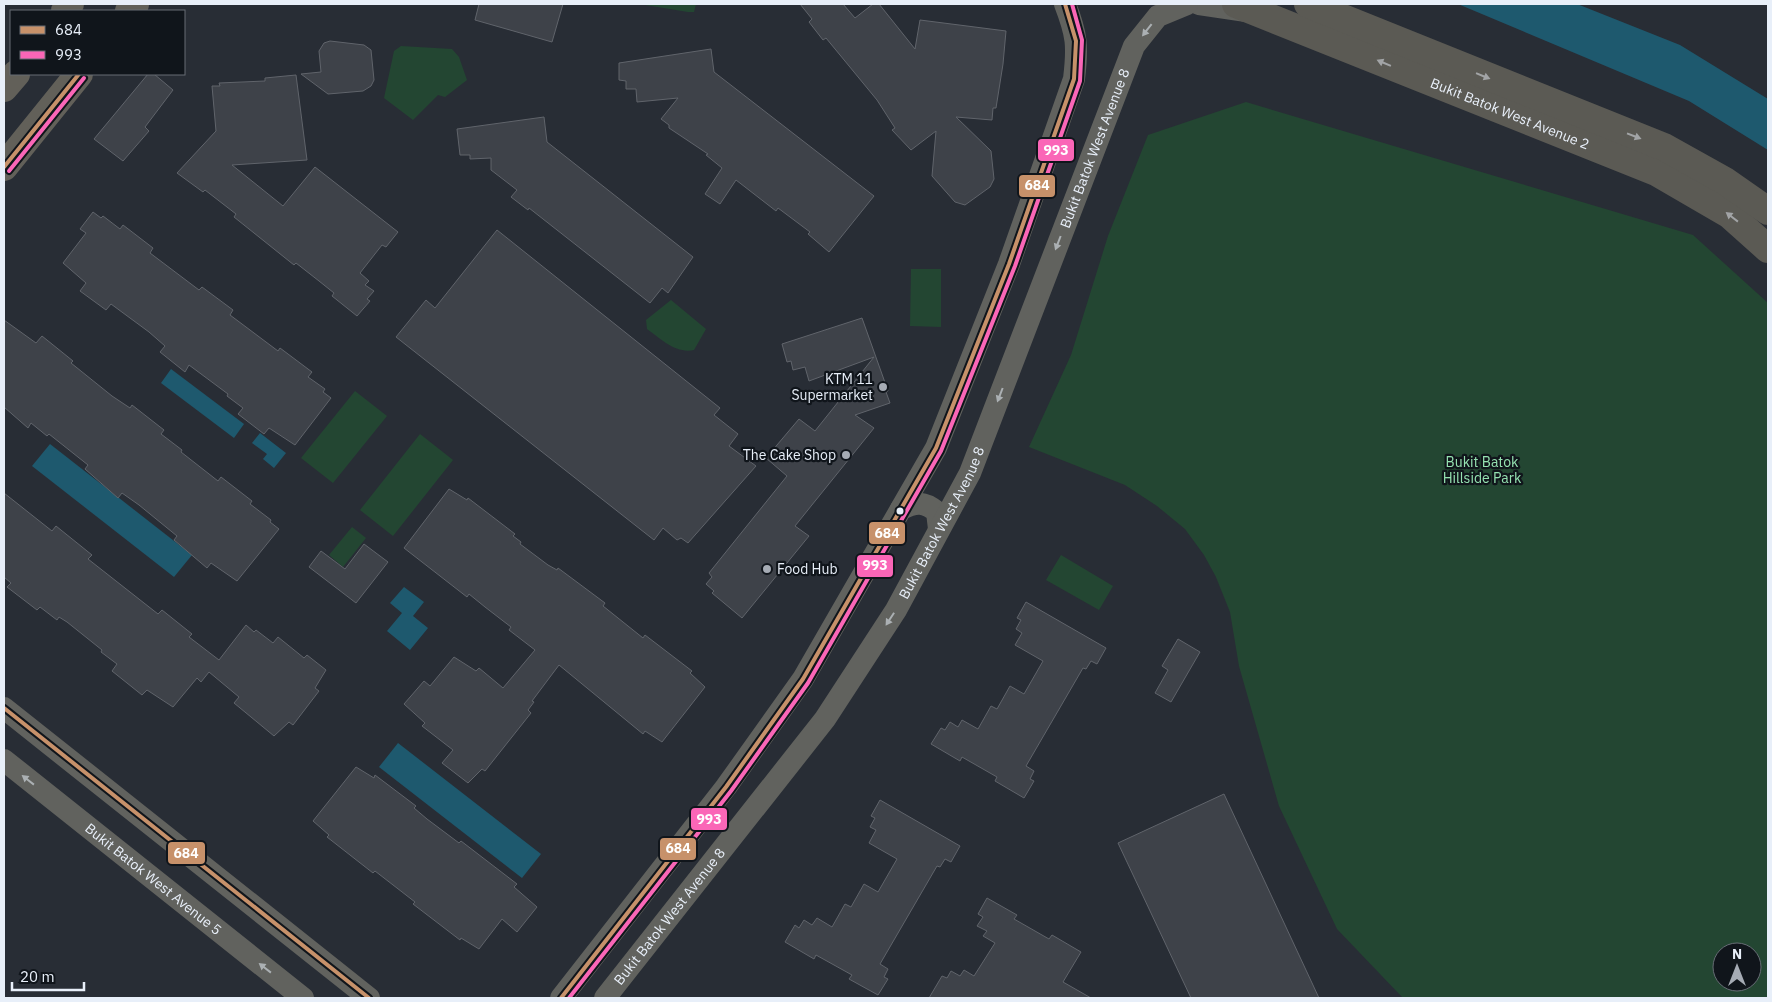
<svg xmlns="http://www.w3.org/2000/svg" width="1772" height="1002" viewBox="0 0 1772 1002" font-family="'IBM Plex Sans',sans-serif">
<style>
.green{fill:#234632;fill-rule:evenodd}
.water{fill:#1e596e}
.building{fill:#3e4249;stroke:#60646b}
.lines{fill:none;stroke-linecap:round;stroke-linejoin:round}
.street{stroke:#61625e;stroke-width:22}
.secondary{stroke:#5b5a54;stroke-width:28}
.primary{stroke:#626059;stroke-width:28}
.bus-1-casing{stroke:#10151b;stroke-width:8}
.bus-2-casing{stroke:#10151b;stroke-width:8}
.bus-1{stroke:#c7916a;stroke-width:4}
.bus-2{stroke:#fa66b7;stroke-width:4}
.oneway{fill:#abb0b3}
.oneway2{fill:#a2a4a6}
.poi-dot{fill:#a5abb4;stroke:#10151b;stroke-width:2}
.bus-dot{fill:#e8eff9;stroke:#10151b;stroke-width:2}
.labels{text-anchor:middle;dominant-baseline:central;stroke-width:4.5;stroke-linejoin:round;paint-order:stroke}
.street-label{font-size:14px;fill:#e8eff9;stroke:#10151b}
.poi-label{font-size:14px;fill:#e8eff9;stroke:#10151b;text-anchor:end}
.park-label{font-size:14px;fill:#95e2b1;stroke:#10151b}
.line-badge{stroke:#10151b;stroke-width:2}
.badge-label{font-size:14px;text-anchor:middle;font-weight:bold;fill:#fff}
</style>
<rect width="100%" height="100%" fill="#282d35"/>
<g class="green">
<polygon points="639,4 696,4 694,12 688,12"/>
<polygon points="401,46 452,49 459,57 467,80 445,97 438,95 413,120 384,98 394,51"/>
<path d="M1246,102L1693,235L1768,303V998L1402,997L1337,929L1279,806L1239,666L1230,612L1216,577L1204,555L1185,529L1157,506L1125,485L1029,447L1071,355L1108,236L1148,135ZM1722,952H1752V982H1722Z"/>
<polygon points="911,269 941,269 941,327 910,326"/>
<path d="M671,300L706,329L694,350C676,354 661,339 647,329L646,320Z"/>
<polygon points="355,391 387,416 333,483 301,458"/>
<polygon points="420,434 453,460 393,536 360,510"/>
<polygon points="352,527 366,538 343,567 329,555"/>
<polygon points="1061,555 1113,586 1099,610 1046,580"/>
</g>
<g class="water">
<polygon points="1458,4 1577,4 1680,45 1768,99 1768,150 1689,101"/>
<polygon points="171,369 244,424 234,438 161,383"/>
<polygon points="260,433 286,453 274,468 263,459 267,454 252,443"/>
<polygon points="50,444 192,555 174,577 32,466"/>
<polygon points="404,587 424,602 413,616 428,628 410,650 387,631 402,613 390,603"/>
<polygon points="398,743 541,854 522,878 379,767"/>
</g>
<g class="building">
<polygon points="479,4 563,4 552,42 475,20"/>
<polygon points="800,4 843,4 855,18 873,4 879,4 915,49 920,20 1006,31 1003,64 996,108 993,108 992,120 956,117 991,151 994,179 990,187 965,205 955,202 932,176 936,131 911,150 892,130 895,128 877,100 826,38 823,40 809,22 812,19"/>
<polygon points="330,41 364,45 371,50 374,80 371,86 363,91 328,94 301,74 321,72 319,51 324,43"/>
<polygon points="711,49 714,72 874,196 829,252 808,234 810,232 778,208 776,211 736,180 720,204 705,194 722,168 706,155 708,154 669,128 669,125 661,119 678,98 637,102 636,89 626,89 626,81 619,80 619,63"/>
<polygon points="148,74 154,74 173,90 145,127 149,131 123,161 94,139"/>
<polygon points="296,75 307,160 232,165 283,206 315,167 398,232 386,247 382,245 360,273 369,281 365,285 374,291 367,299 370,301 357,316 332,296 334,293 319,281 296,263 294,265 234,217 236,214 205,190 203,192 177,173 216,131 212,86 220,86 219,83 265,81 265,78"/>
<polygon points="544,117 547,142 693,257 668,293 662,288 650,303 529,208 528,210 511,197 517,190 491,170 491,158 470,159 470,155 460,155 457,129"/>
<polygon points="93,212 101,218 103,216 120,229 123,225 153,248 150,253 199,290 202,287 233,310 230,315 278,351 280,348 312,372 308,377 325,389 323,392 331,398 295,445 269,428 264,434 238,414 243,408 227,396 228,394 189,365 185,372 160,352 165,346 149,332 111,304 106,310 80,291 86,283 63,263 86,233 80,229"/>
<polygon points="497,230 720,408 714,415 738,434 729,446 756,466 688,543 681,538 677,540 663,528 654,540 396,337 426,300 435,308"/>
<polygon points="862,318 888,391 886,392 890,403 855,415 874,428 795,526 809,536 742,618 712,593 714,591 706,584 712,577 709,573 787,476 766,458 799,419 815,431 874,357 809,381 805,367 793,370 791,361 787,362 782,344"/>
<polygon points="4,320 36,343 42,336 73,361 71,363 112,396 130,408 132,405 164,430 161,434 182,450 181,452 218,481 221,477 252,501 250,504 271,520 270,522 279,529 237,581 211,563 207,568 174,540 177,536 139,505 122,493 118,498 85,469 88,465 49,434 47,436 31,423 28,428 4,407"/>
<polygon points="449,489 467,500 468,498 515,534 513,536 521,542 520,544 548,565 557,570 558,568 605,603 603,606 643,638 645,635 692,671 690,673 705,687 662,742 645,731 643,734 559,665 532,701 534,702 528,710 531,713 485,771 482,769 468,783 442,763 453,750 422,726 425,723 404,704 424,681 430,686 454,657 476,671 479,668 503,688 535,650 509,630 511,627 485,607 469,594 467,597 404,548"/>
<polygon points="4,493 52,531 56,526 92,555 88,559 158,614 162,610 192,634 189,637 219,660 246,625 254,632 256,630 273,643 278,637 304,658 307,655 326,670 315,688 319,691 293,725 289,722 274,736 234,703 239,697 209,672 201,682 197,678 173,707 147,690 142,695 112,671 117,664 101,652 102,650 67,622 59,617 57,620 40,607 37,610 7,587 11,583 4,577"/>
<polygon points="364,544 388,562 356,603 309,567 321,551 345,569"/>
<polygon points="1026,602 1106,648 1097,664 1091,661 1086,669 1083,668 1026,766 1034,771 1030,779 1034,781 1024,798 995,781 997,777 962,757 960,761 931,744 941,728 945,730 950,722 958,727 962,720 978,729 991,706 997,709 1010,686 1024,694 1043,661 1015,645 1022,633 1016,629 1021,620 1017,618"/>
<polygon points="1178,639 1200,652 1171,702 1155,693 1168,670 1162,666"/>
<polygon points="356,767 374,778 375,775 416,806 414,808 427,819 459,843 461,841 517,884 514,887 537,907 517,932 502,919 479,949 461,938 460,940 413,904 415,902 375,871 373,873 327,837 329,835 313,821"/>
<polygon points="1224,794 1319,998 1191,998 1118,843"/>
<polygon points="880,800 960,846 951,862 945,859 940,867 937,866 880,964 888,969 884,977 888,979 878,995 849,979 852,975 816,955 814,959 785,942 795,925 799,928 804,920 812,925 817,918 832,927 845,904 851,907 864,884 878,892 897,859 869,843 876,830 870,827 875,818 871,816"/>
<polygon points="987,898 1017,915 1014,919 1049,939 1052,935 1081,952 1063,982 1091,998 929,998 942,976 947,978 951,971 960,976 964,970 974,976 995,943 983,936 987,931 977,926 983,917 978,914"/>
</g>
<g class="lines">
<g class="street">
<polyline points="1199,4 1253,12"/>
<path d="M901,509C916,502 924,501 937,512L939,529"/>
<polyline points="4,708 369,998"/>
<path id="s1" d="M4,760L303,998"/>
<path d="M561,998L726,787L803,679L936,448L1009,264L1074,79C1078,46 1077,35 1065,4"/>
<path id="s2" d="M605,998L825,719L896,610L970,473L1134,46L1158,16L1187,4"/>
</g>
<g class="secondary">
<path id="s3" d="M1236,4L1656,172L1730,215L1768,249"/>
<polyline points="1308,4 1664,147 1725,181 1768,211"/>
</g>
<g class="primary">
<polyline points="65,11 70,4"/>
<polyline points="129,11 135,4"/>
<polyline points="4,88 16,74"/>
<polyline points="4,167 79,74"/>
</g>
<defs>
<g id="bus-1">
<polyline points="4,167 79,74"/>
<polyline points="4,708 369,998"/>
<polyline points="561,998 726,787 803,679 936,448 1009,264 1074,79 1076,41 1065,4"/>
</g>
<g id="bus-2">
<polyline points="9,171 84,78"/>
<polyline points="569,998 731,791 808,683 941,451 1015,266 1080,81 1082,40 1072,4"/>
</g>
</defs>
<use href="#bus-1" class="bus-1-casing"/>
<use href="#bus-2" class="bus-2-casing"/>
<use href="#bus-1" class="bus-1"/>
<use href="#bus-2" class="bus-2"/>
</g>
<defs><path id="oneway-solid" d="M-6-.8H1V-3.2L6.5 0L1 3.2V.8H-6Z" transform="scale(1.25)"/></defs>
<g class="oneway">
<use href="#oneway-solid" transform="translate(1147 30) rotate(128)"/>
<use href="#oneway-solid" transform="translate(1058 243) rotate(111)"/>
<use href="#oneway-solid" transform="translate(1000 395) rotate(111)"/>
<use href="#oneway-solid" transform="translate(890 619) rotate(123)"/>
<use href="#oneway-solid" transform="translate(28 780) rotate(-142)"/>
<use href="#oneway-solid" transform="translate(265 968) rotate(-142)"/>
</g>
<g class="oneway2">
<use href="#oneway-solid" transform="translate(1384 63) rotate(-157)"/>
<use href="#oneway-solid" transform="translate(1483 76) rotate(22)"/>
<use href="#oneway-solid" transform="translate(1634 136) rotate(21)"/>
<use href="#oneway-solid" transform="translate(1732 217) rotate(-142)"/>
</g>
<g class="poi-dot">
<circle cx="883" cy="387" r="5"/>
<circle cx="846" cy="455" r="5"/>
<circle cx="767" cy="569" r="5"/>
</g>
<circle class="bus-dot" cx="900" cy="511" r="4.5"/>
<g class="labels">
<g class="street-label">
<text stroke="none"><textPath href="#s3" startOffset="295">Bukit Batok West Avenue 2</textPath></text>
<text stroke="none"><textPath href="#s2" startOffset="989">Bukit Batok West Avenue 8</textPath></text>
<text stroke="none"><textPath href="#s2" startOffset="584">Bukit Batok West Avenue 8</textPath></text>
<text stroke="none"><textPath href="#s1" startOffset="191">Bukit Batok West Avenue 5</textPath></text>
<text stroke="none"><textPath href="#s2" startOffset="104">Bukit Batok West Avenue 8</textPath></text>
</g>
<g class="poi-label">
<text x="873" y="379">KTM 11<tspan x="873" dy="16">Supermarket</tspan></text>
<text x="836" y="455">The Cake Shop</text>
<text x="777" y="569" text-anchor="start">Food Hub</text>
</g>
<g class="park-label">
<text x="1482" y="462">Bukit Batok<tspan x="1482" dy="16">Hillside Park</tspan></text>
</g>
</g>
<g class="line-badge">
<rect x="1037" y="138" width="38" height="24" rx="5" fill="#fa66b7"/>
<rect x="1018" y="174" width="38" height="24" rx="5" fill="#c7916a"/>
<rect x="868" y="521" width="38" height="24" rx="5" fill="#c7916a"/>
<rect x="856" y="554" width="38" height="24" rx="5" fill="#fa66b7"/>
<rect x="690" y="807" width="38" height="24" rx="5" fill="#fa66b7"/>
<rect x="659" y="837" width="38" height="24" rx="5" fill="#c7916a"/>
<rect x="167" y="841" width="39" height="24" rx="5" fill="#c7916a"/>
</g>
<g class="badge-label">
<text x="1056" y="155">993</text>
<text x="1037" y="190">684</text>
<text x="887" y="538">684</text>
<text x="875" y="570">993</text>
<text x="709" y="824">993</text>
<text x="678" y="853">684</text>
<text x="186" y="858">684</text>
</g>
<rect width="1772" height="1002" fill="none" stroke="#e8eff9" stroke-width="10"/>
<rect x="10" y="10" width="175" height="65" fill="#10151b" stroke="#666c74"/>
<rect x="20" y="26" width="25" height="8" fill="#c7916a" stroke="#666c74"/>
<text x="55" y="35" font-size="15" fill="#e8eff9">684</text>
<rect x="20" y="51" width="25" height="8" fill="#fa66b7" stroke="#666c74"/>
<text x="55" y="60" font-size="15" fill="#e8eff9">993</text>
<g transform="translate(1737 967)"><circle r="24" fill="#10151b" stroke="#666c74"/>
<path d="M0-4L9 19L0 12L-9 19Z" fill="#a5abb4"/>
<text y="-8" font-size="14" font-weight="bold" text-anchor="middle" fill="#e8eff9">N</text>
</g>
<path d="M12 982v8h72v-8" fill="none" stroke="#e8eff9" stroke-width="2.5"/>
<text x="20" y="982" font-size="15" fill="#e8eff9" stroke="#10151b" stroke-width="4" paint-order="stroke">20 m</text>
</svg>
